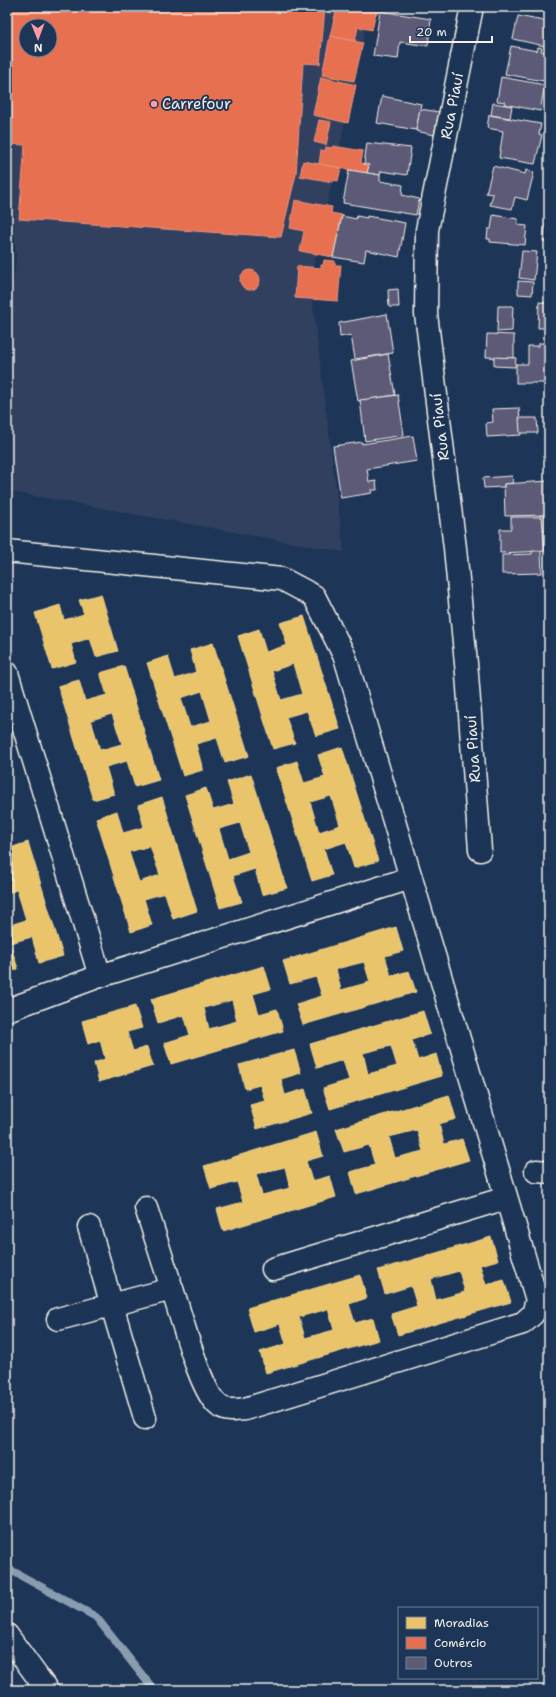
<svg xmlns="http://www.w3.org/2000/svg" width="556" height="1697" viewBox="0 0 556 1697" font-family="'Shantell Sans',sans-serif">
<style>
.built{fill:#304061;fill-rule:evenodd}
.homes{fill:#e9c46a;stroke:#ecd290;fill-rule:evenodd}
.shops{fill:#e76f51;stroke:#eb967e;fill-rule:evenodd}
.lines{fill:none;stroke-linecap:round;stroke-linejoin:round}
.stream{stroke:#8a9db0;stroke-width:8}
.building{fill:#5d5a78;stroke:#f4f1e8}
.minor-casing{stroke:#f4f1e8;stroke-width:25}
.minor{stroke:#1d3557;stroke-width:22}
.poi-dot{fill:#ff9aa2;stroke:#1d3557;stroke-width:1.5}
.labels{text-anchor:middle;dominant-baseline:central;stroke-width:4;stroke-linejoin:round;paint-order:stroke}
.poi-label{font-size:15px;fill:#f4f1e8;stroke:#1d3557;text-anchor:start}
.street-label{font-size:15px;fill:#f4f1e8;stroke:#1d3557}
</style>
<rect width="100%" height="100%" fill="#1d3557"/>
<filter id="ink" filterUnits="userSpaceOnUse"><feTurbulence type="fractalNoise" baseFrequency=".025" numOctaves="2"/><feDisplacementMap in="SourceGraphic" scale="8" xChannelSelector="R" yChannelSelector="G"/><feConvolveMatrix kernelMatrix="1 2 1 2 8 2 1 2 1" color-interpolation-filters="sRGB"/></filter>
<g filter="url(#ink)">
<path class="built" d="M7,7H370L310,283L344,552L7,491V347L16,259L7,104ZM26,26H50V50H26Z"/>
<g class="homes">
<polygon points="101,594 118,651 96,657 90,638 71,644 76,662 52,669 35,613 60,605 64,620 84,614 79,600"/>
<path d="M304,616L340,729L316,736L307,711L286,717L295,743L273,749L238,636L259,629L266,652L287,645L280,623ZM293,664L302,694L281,700L272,671Z"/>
<path d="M213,643L249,756L225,763L217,738L196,744L203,770L183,776L147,663L168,656L175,679L196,672L190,650ZM202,691L211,721L190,727L181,698Z"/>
<path d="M124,666L159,780L135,787L127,761L106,767L114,794L93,800L58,686L79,680L85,701L107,695L100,673ZM112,714L122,744L100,750L91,720Z"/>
<path d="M342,747L378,861L354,868L346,842L324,849L332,875L312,881L276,768L297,761L304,783L325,777L318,755ZM331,796L340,825L319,832L310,802Z"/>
<path d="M251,774L287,888L262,895L255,869L233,876L242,902L220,908L185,795L206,788L213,810L234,804L227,782ZM240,823L249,852L228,859L219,829Z"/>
<path d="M162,797L197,911L173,919L165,893L144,899L152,925L131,932L96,818L117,811L123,833L144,827L138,805ZM150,846L160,875L139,882L129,852Z"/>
<polygon points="28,842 63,956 39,963 32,937 10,943 18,969 7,973 7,926 26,920 17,890 7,893 7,872 11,871 7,859 7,849"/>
<path d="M396,927L403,951L385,956L391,976L409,971L416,992L303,1025L296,1004L322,996L316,977L290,984L283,961ZM364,962L370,982L341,990L336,969Z"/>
<path d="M264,966L271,989L253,994L259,1014L277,1009L283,1031L171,1064L164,1043L190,1035L184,1015L158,1023L151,999ZM232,1000L237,1021L209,1029L204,1008Z"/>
<polygon points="135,1006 142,1028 127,1032 133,1051 147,1047 153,1066 99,1082 94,1063 105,1059 100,1040 88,1044 82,1021"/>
<path d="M423,1011L430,1034L412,1040L418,1060L436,1054L442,1076L330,1109L323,1088L349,1080L343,1060L317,1068L310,1044ZM391,1046L397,1066L368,1074L363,1053Z"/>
<polygon points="294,1050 301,1073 281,1079 285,1095 305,1089 312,1113 257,1129 250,1105 265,1101 260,1085 245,1089 239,1065"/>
<path d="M449,1095L456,1119L439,1124L444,1144L462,1139L469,1160L356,1194L350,1172L375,1165L369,1145L344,1152L336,1129ZM417,1130L423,1151L395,1158L389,1137Z"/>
<path d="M316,1132L323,1156L306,1161L312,1181L330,1176L336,1197L223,1231L217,1209L243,1202L237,1182L211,1189L204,1166ZM285,1167L290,1188L262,1195L256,1174Z"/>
<path d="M491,1237L498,1260L480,1265L486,1285L504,1280L511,1302L398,1335L391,1314L417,1306L411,1286L385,1294L378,1270ZM459,1271L465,1292L436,1300L431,1279Z"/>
<path d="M360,1275L367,1298L349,1304L355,1323L373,1318L379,1340L266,1373L260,1352L286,1344L280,1324L254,1332L247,1308ZM328,1309L334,1330L305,1338L299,1317Z"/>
</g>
<g class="shops">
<path d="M7,7H325L320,64L303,63L296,174L281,237L19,219L25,145L7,144ZM26,26H50V50H26Z"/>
<polygon points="337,7 380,7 378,13 376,13 372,30 358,27 355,41 330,36"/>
<polygon points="330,36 363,43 354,81 322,75"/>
<polygon points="321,77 356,85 348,123 313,115"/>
<polygon points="319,120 331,122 326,145 314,142"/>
<polygon points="333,146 363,151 361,163 369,165 367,173 319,164 321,150 325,151 326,147 332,148"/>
<polygon points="303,161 341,168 338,181 333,180 333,182 300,176"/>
<polygon points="295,200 332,207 331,213 342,215 333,257 300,251 304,231 290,228"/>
<polygon points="324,260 335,261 335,265 341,265 338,301 295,298 297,266 321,268 321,265 323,265"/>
<circle cx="250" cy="280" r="10"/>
</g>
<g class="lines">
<polyline class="stream" points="7,1568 96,1617 154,1690"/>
</g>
<g class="building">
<polygon points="380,11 431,19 428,46 400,42 398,59 373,56"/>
<polygon points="518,16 549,22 549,47 513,39"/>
<polygon points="511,46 537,51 538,47 542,48 541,51 549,53 549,82 505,74"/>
<polygon points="501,77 545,85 540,111 504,104 505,102 497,101"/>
<polygon points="382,96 421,104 416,130 377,123"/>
<polygon points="493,103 512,106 510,118 491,115"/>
<polygon points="420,109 439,112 434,135 416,131"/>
<polygon points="489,115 541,124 539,134 542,135 535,164 499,158 503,131 487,128"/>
<polygon points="367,143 411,148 407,175 381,171 380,175 367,173 369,165 364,164"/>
<polygon points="493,166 525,174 526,170 534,172 527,200 515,197 512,209 490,205 493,194 486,193"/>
<polygon points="349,170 380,175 380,181 403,185 402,195 419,199 416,215 343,203"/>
<polygon points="493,215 518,219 518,225 527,226 525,245 490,242 490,239 487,239 488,229 491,229"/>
<polygon points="547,215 549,215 549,242 543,241"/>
<polygon points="342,216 356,219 357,216 367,218 367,216 405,223 399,257 366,250 364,262 333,257"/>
<polygon points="522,251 537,252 534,280 519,278"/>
<polygon points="518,281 533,282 532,295 518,294"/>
<polygon points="398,289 399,307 389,307 388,290"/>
<polygon points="539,302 549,303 549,328 538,328"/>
<polygon points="498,306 513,306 512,331 497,332"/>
<polygon points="387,314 393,353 355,359 351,335 340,337 339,323"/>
<polygon points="487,334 514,335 514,358 486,357"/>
<polygon points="539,343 549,343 549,383 516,383 516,364 528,364 528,346 539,346"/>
<polygon points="388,354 395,395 358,401 351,361"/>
<polygon points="494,357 516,358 515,367 494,366"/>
<polygon points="398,395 404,435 365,441 360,400"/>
<polygon points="519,408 521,435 487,437 486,423 493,422 492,409"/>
<polygon points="519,418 537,418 538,433 520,433"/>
<polygon points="413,436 417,461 367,469 369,482 376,481 377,490 371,490 372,493 341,498 333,446 362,442 362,444"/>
<polygon points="512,476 513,483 504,484 504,487 484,488 483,478"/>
<polygon points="549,481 549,515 505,516 504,484"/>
<polygon points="540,515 549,515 549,531 543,531 542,517"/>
<polygon points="511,517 542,517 545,551 500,553 500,529 511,529"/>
<polygon points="532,551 541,551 542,573 502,574 502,555 532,554"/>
</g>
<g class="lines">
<defs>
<g id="minor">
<polyline points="472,7 427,230 426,314 455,548 467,674 480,850"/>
<path d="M7,551L282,579L314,596L345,657L537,1300L533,1314L523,1323L245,1409C235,1410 226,1412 218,1405C200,1391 181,1314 172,1289L58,1319"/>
<polyline points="7,673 100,976"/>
<polyline points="7,1010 100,976 411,878"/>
<polyline points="536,1171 549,1172"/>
<polyline points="146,1208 172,1289"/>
<polyline points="89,1227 145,1418"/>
<polyline points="273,1269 506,1198"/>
<polyline points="7,1635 47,1690"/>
</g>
</defs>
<use href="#minor" class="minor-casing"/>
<use href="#minor" class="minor"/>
</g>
</g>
<circle class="poi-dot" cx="154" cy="104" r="4"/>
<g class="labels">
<g class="poi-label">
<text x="162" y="104">Carrefour</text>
</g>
<g class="street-label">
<text transform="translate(452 106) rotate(-79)">Rua Piauí</text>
<text transform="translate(440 427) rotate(-97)">Rua Piauí</text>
<text transform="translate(473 749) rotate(-94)">Rua Piauí</text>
</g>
</g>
<rect width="556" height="1697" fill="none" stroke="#1d3557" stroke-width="24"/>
<rect x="12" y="12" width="532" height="1673" fill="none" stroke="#f4f1e8" stroke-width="1.5" filter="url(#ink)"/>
<rect x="398" y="1607" width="140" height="72" fill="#1d3557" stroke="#738091"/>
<rect x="406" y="1617" width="20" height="12" fill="#e9c46a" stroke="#738091"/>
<text x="434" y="1627" font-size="12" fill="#f4f1e8">Moradias</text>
<rect x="406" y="1637" width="20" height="12" fill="#e76f51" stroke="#738091"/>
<text x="434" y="1647" font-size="12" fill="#f4f1e8">Comércio</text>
<rect x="406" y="1657" width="20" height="12" fill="#5d5a78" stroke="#738091"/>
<text x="434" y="1667" font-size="12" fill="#f4f1e8">Outros</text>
<g transform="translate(38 38) rotate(179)"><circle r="19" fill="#1d3557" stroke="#738091"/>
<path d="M0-3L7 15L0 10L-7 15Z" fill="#ff9aa2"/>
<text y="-6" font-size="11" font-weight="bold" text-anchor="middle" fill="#f4f1e8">N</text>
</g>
<path d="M410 36v6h82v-6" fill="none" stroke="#f4f1e8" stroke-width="2"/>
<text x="416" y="36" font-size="12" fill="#f4f1e8" stroke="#1d3557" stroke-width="3" paint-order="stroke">20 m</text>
</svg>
